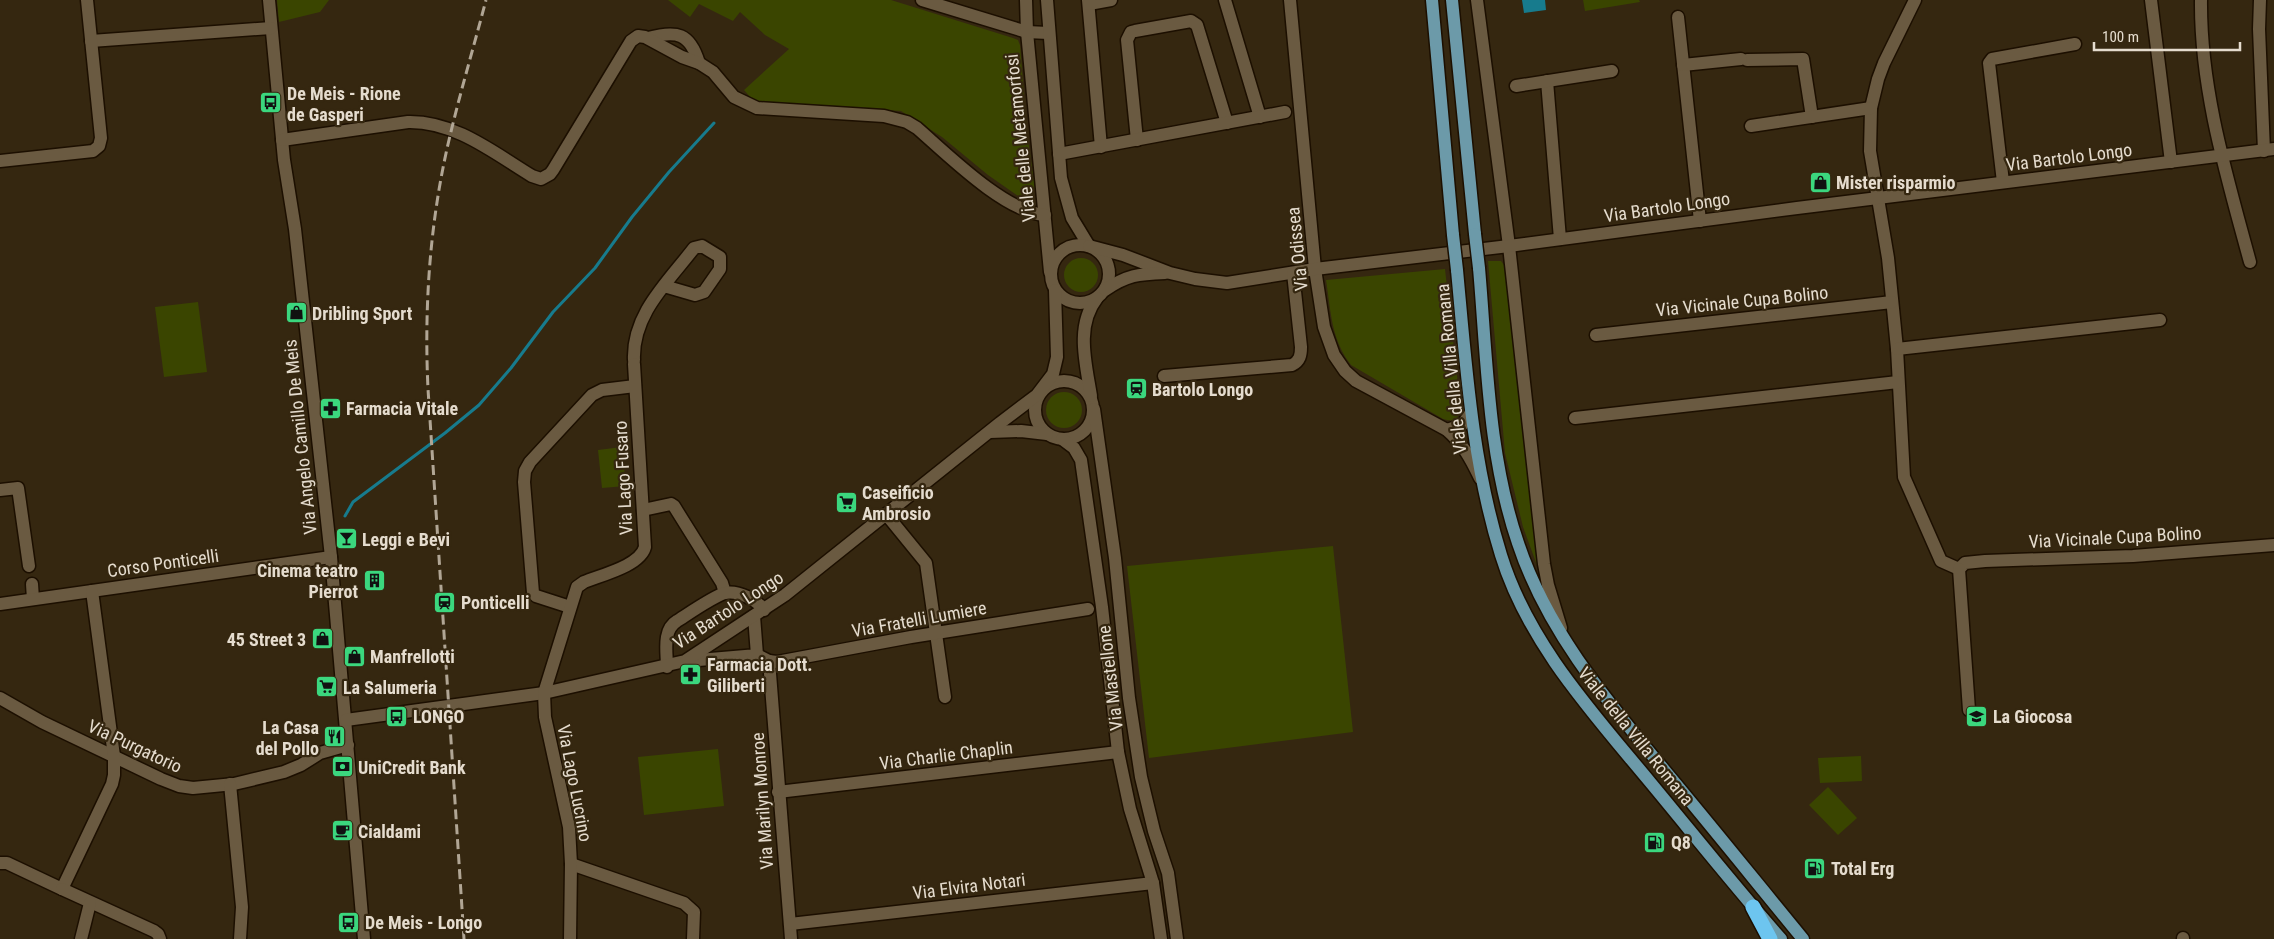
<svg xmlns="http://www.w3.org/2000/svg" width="2274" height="939" viewBox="0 0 2274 939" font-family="'Roboto Condensed',sans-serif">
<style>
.green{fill:#3a4500}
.water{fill:#177b8d}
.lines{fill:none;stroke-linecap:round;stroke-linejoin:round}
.stream{stroke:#177b8d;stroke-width:3}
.minor-casing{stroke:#1c0f00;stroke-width:15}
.major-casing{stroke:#1c0f00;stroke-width:15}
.highway-casing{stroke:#1c0f00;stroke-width:18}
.minor{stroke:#6a5a41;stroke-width:12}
.major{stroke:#6c9aa9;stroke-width:12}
.highway{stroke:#6dc5ef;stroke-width:15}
.rail{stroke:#b1a695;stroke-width:3;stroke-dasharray:10 5;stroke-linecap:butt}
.major-bridge-casing{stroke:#1c0f00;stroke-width:15;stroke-linecap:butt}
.major-bridge{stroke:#6c9aa9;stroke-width:12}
.labels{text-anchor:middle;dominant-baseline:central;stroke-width:4.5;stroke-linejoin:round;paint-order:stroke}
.poi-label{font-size:18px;font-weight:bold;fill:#e5dcce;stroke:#352710;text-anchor:start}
.street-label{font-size:18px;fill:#e5dcce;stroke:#352710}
</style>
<rect width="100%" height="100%" fill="#352710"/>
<g class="green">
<polygon points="277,0 329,0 320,12 279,22"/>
<polygon points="668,0 891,0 1013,38 1018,40 1020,45 1027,133 1035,188 1030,197 1018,196 988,175 942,137 901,111 761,102 751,98 744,90 789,49 765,35 740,12 733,21 699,4 690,17"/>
<polygon points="1583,0 1639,0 1640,2 1585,11"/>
<circle cx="1081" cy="275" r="17"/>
<polygon points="1488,261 1501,261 1507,269 1538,568 1523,527 1505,453"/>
<path d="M1445,269L1461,411C1457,420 1453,422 1443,419L1351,365C1331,339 1331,312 1326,280Z"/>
<polygon points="198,302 207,372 164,377 155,307"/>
<circle cx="1064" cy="410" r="18"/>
<polygon points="622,447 626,486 602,488 598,450"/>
<polygon points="1333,546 1353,732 1149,758 1127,566"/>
<polygon points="718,749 724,806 644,815 638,757"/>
<polygon points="1861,756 1862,781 1820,783 1818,758"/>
<polygon points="1828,787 1857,818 1838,835 1809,805"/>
</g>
<polygon class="water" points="1522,0 1545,0 1546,10 1524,13"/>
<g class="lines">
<polyline class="stream" points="345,516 353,502 445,433 479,405 511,368 553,312 595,268 632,217 669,172 714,123"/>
<defs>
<g id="minor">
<polyline points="269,0 284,160 295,229 331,557 364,939"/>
<polyline points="922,0 1027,32 1048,33"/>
<polyline points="1026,0 1027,32 1050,272"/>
<polyline points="1047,0 1061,178 1072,218 1089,246"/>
<polyline points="1088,0 1101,147"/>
<polyline points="1225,0 1260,117"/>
<path d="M1290,0L1315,269L1324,327L1334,355L1345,371L1356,381L1447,430C1463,444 1471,459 1480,478"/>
<polyline points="1477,0 1509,246 1544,564 1548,585 1561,628"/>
<polyline points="1915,0 1884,63 1878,79 1871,108 1870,151 1888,258 1897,349 1904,477 1941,561 1959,569 1965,563 1985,561 2133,556 2274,545"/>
<polyline points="2151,0 2171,162"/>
<path d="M2201,0C2200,89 2227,177 2250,262"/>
<polyline points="2260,0 2259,29 2264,151"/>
<polyline points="1089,4 1111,0"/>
<polyline points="1678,17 1700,221"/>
<path d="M648,38C677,30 690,33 699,63"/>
<polyline points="91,41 271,28"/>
<polyline points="1747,60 1803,59 1812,117"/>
<polyline points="1683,65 1741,59"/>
<polyline points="1547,81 1560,239"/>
<polyline points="1516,86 1612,71"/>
<polyline points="1751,126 1871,108"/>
<path d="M282,140L408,122C455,121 494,153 532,176L541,179L550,174L553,170L631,41L638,36L645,37L682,57L699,63L713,72L734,97L757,108L884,116L907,122L917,128C948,155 1005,212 1045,215"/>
<polyline points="1137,140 1127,40 1131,32 1135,31 1191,21 1197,25 1227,123"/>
<polyline points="1059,154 1285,112"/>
<polyline points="0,161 93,151 99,146 101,138 87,0"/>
<polyline points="2003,182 1989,63 1992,59 2075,44"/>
<circle cx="1080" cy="274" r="29"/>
<polyline points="1089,246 1123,255 1170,273 1195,279 1227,283 1315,269 1509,246 1797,208 2274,149"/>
<path d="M1105,290C1127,275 1138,274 1165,273"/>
<polyline points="1596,335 1892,302"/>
<polyline points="1897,349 2160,320"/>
<path d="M634,360C632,314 668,282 694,248L702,246L720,257V269L704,292L695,295L664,286"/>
<path d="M1164,376L1292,365C1300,361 1301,355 1301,347L1293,273"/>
<circle cx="1064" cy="410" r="29"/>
<path d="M1091,396C1086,364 1075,326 1097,298"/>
<polyline points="1094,409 1115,558 1129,698 1141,777 1154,831 1168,873 1177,939"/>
<polyline points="1575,418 1898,382"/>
<polyline points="1447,430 1462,425 1470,414"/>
<polyline points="990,432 1021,431 1047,434"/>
<polyline points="1062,439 1074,448 1081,460 1102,607 1118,752 1130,809 1153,883 1161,939"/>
<polyline points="0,490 18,488 29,566"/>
<polyline points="643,510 671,504 674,506 722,583 725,593"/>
<polyline points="886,514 926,563 945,697"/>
<polyline points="1959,569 1969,710"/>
<polyline points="32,584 33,599"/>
<polyline points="0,604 331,557"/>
<polyline points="570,607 536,596 533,593 524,482 525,471 530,462 592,395 602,390 635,386"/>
<polyline points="757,655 769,661 777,662 911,637 1088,609"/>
<polyline points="687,661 757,655 754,616"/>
<polyline points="769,661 791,939"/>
<path d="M667,667C667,652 662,630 677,621C688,614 714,596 725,593C738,590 757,600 764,610"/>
<polyline points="0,698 42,722 161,779 179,786 193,788 234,784 284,772 301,765 320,753 348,745"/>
<polyline points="346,720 544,693 685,661 785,595 1000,423 1037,395 1053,374 1057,357 1055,290"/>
<polyline points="230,784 242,907 240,939"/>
<polyline points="778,792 1118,752"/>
<polyline points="0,863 7,863 62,889 112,784 114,775 114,756 92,591"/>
<polyline points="571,864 684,903 694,912 693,939"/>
<polyline points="62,889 154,931 158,934 160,939"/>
<polyline points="790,924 1153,883"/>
<polyline points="2183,938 2183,939"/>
<polyline points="81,939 90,903"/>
<path d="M570,939L571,864L569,827L545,717L544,693L577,587L584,582C601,575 640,566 645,547L634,364"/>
</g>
<g id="major">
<polyline points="1432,0 1453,235"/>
<polyline points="1452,0 1475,234"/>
<path d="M1479,268C1487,360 1488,456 1518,543C1547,631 1607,701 1666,772C1712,827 1757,883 1803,939"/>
<path d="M1457,270C1466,366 1472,462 1501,555C1528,643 1593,713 1650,782C1694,835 1736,888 1781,939"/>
</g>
<polyline id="highway" points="1753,907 1770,939"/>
</defs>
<use href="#minor" class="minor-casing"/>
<use href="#major" class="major-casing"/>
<use href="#highway" class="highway-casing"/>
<use href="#minor" class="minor"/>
<use href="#major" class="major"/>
<use href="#highway" class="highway"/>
<path class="rail" d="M464,939L428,389C424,305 430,221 449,140C460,93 474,46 486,0"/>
<defs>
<g id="major-bridge">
<polyline points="1475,234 1479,268"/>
<polyline points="1453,235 1457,270"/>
</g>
</defs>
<use href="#major-bridge" class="major-bridge-casing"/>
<use href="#major-bridge" class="major-bridge"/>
</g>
<defs>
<symbol id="bus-square" viewBox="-11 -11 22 22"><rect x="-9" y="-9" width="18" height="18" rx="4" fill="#3bd77e" stroke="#352710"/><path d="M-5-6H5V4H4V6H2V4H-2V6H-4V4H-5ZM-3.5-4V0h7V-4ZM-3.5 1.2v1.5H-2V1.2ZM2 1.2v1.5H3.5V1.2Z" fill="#111"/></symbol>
<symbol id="shop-square" viewBox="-11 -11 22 22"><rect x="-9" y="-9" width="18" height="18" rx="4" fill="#3bd77e" stroke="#352710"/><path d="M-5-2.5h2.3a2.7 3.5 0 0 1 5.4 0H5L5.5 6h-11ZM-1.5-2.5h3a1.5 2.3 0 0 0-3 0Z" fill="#111"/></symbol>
<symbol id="station-square" viewBox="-11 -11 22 22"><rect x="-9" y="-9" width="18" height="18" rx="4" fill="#3bd77e" stroke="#352710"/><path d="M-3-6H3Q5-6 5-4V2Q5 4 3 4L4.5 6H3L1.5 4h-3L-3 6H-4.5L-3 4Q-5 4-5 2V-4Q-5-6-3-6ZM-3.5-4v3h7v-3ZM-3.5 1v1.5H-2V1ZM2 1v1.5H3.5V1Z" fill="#111"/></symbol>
<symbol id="pharmacy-square" viewBox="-11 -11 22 22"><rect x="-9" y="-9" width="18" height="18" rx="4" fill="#3bd77e" stroke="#352710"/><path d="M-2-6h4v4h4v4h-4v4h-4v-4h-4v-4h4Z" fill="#111"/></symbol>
<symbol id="supermarket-square" viewBox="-11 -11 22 22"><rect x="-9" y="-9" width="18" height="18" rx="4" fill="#3bd77e" stroke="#352710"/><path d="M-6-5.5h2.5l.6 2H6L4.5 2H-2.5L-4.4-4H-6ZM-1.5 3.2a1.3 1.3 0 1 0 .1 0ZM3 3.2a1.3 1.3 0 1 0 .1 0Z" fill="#111"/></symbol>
<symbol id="bar-square" viewBox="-11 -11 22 22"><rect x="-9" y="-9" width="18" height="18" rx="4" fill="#3bd77e" stroke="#352710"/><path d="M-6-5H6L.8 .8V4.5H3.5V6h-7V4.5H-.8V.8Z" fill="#111"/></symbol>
<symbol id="building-square" viewBox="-11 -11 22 22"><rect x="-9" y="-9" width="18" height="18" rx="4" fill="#3bd77e" stroke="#352710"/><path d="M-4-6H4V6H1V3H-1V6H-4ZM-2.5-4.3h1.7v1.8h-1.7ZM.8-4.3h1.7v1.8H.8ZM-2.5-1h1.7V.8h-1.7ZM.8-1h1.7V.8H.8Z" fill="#111"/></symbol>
<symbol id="school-square" viewBox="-11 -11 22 22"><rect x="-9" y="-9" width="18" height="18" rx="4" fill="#3bd77e" stroke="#352710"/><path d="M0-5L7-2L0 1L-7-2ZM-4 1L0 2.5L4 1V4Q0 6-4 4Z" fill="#111"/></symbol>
<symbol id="restaurant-square" viewBox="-11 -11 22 22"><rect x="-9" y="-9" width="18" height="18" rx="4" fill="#3bd77e" stroke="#352710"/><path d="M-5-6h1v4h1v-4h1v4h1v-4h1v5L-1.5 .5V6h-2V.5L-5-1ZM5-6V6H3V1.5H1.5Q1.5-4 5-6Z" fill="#111"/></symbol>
<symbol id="bank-square" viewBox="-11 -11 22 22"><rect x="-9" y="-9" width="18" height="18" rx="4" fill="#3bd77e" stroke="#352710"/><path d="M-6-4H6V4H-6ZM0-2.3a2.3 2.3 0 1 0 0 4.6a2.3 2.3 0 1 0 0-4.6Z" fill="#111"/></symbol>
<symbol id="cafe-square" viewBox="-11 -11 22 22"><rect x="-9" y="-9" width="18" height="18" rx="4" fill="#3bd77e" stroke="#352710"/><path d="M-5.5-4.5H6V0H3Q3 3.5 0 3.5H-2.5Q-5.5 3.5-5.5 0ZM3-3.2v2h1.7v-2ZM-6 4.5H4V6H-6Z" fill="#111"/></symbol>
<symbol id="fuel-square" viewBox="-11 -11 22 22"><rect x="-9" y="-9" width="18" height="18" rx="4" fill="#3bd77e" stroke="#352710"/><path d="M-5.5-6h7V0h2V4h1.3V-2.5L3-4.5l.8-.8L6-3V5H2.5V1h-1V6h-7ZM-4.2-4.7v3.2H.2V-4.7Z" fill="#111"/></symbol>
</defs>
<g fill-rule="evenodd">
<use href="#bus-square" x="258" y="90" width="25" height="25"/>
<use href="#shop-square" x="1808" y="170" width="25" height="25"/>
<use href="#shop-square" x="284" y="300" width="25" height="25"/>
<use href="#station-square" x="1124" y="376" width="25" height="25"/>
<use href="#pharmacy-square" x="318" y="396" width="25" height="25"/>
<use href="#supermarket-square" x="834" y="490" width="25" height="25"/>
<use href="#bar-square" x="334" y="526" width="25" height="25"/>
<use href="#building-square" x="362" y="568" width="25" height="25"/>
<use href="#station-square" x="432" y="590" width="25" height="25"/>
<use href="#shop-square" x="310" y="626" width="25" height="25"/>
<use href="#shop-square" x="342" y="644" width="25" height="25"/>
<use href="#pharmacy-square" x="678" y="662" width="25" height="25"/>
<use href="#supermarket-square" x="314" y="674" width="25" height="25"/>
<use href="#bus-square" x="384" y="704" width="25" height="25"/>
<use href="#school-square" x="1964" y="704" width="25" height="25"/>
<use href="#restaurant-square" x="322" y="724" width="25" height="25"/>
<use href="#bank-square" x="330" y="754" width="25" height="25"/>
<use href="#cafe-square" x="330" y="818" width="25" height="25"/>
<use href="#fuel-square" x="1642" y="830" width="25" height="25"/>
<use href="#fuel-square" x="1802" y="856" width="25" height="25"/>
<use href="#bus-square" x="336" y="910" width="25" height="25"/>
</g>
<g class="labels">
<g class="poi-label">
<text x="287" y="93">De Meis - Rione<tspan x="287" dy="21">de Gasperi</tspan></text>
<text x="1836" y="182">Mister risparmio</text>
<text x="312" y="313">Dribling Sport</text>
<text x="1152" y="389">Bartolo Longo</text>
<text x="346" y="408">Farmacia Vitale</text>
<text x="862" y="492">Caseificio<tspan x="862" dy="21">Ambrosio</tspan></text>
<text x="362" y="539">Leggi e Bevi</text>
<text x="358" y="570" text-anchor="end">Cinema teatro<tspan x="358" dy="21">Pierrot</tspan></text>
<text x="461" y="602">Ponticelli</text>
<text x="306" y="639" text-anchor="end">45 Street 3</text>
<text x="370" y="656">Manfrellotti</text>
<text x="707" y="664">Farmacia Dott.<tspan x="707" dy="21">Giliberti</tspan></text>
<text x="343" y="687">La Salumeria</text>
<text x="413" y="716">LONGO</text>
<text x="1993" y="716">La Giocosa</text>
<text x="319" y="727" text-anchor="end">La Casa<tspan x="319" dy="21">del Pollo</tspan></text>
<text x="358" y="767">UniCredit Bank</text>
<text x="358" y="831">Cialdami</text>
<text x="1671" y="842">Q8</text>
<text x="1831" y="868">Total Erg</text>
<text x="365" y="922">De Meis - Longo</text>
</g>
<g class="street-label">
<text transform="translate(1020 138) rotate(-96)">Viale delle Metamorfosi</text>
<text transform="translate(2069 157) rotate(-7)">Via Bartolo Longo</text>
<text transform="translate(1667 207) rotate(-8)">Via Bartolo Longo</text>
<text transform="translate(1297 249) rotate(-96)">Via Odissea</text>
<text transform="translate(1742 301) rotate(-6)">Via Vicinale Cupa Bolino</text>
<text transform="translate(1451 369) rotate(-96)">Viale della Villa Romana</text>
<text transform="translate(300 437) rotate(-96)">Via Angelo Camillo De Meis</text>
<text transform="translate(623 478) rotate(-93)">Via Lago Fusaro</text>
<text transform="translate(2115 537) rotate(-3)">Via Vicinale Cupa Bolino</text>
<text transform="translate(163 563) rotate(-8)">Corso Ponticelli</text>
<text transform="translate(728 610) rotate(-33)">Via Bartolo Longo</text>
<text transform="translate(919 619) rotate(-10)">Via Fratelli Lumiere</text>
<text transform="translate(1110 678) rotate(-97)">Via Mastellone</text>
<text transform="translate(1636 736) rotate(51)">Viale della Villa Romana</text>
<text transform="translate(135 746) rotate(25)">Via Purgatorio</text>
<text transform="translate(946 755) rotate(-7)">Via Charlie Chaplin</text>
<text transform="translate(575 783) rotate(79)">Via Lago Lucrino</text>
<text transform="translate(762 801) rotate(-94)">Via Marilyn Monroe</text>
<text transform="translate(969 886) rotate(-7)">Via Elvira Notari</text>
</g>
</g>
<path d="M2094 42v8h146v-8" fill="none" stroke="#e5dcce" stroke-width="2.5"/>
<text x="2102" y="42" font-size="15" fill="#e5dcce" stroke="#352710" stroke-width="4" paint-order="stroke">100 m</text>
</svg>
